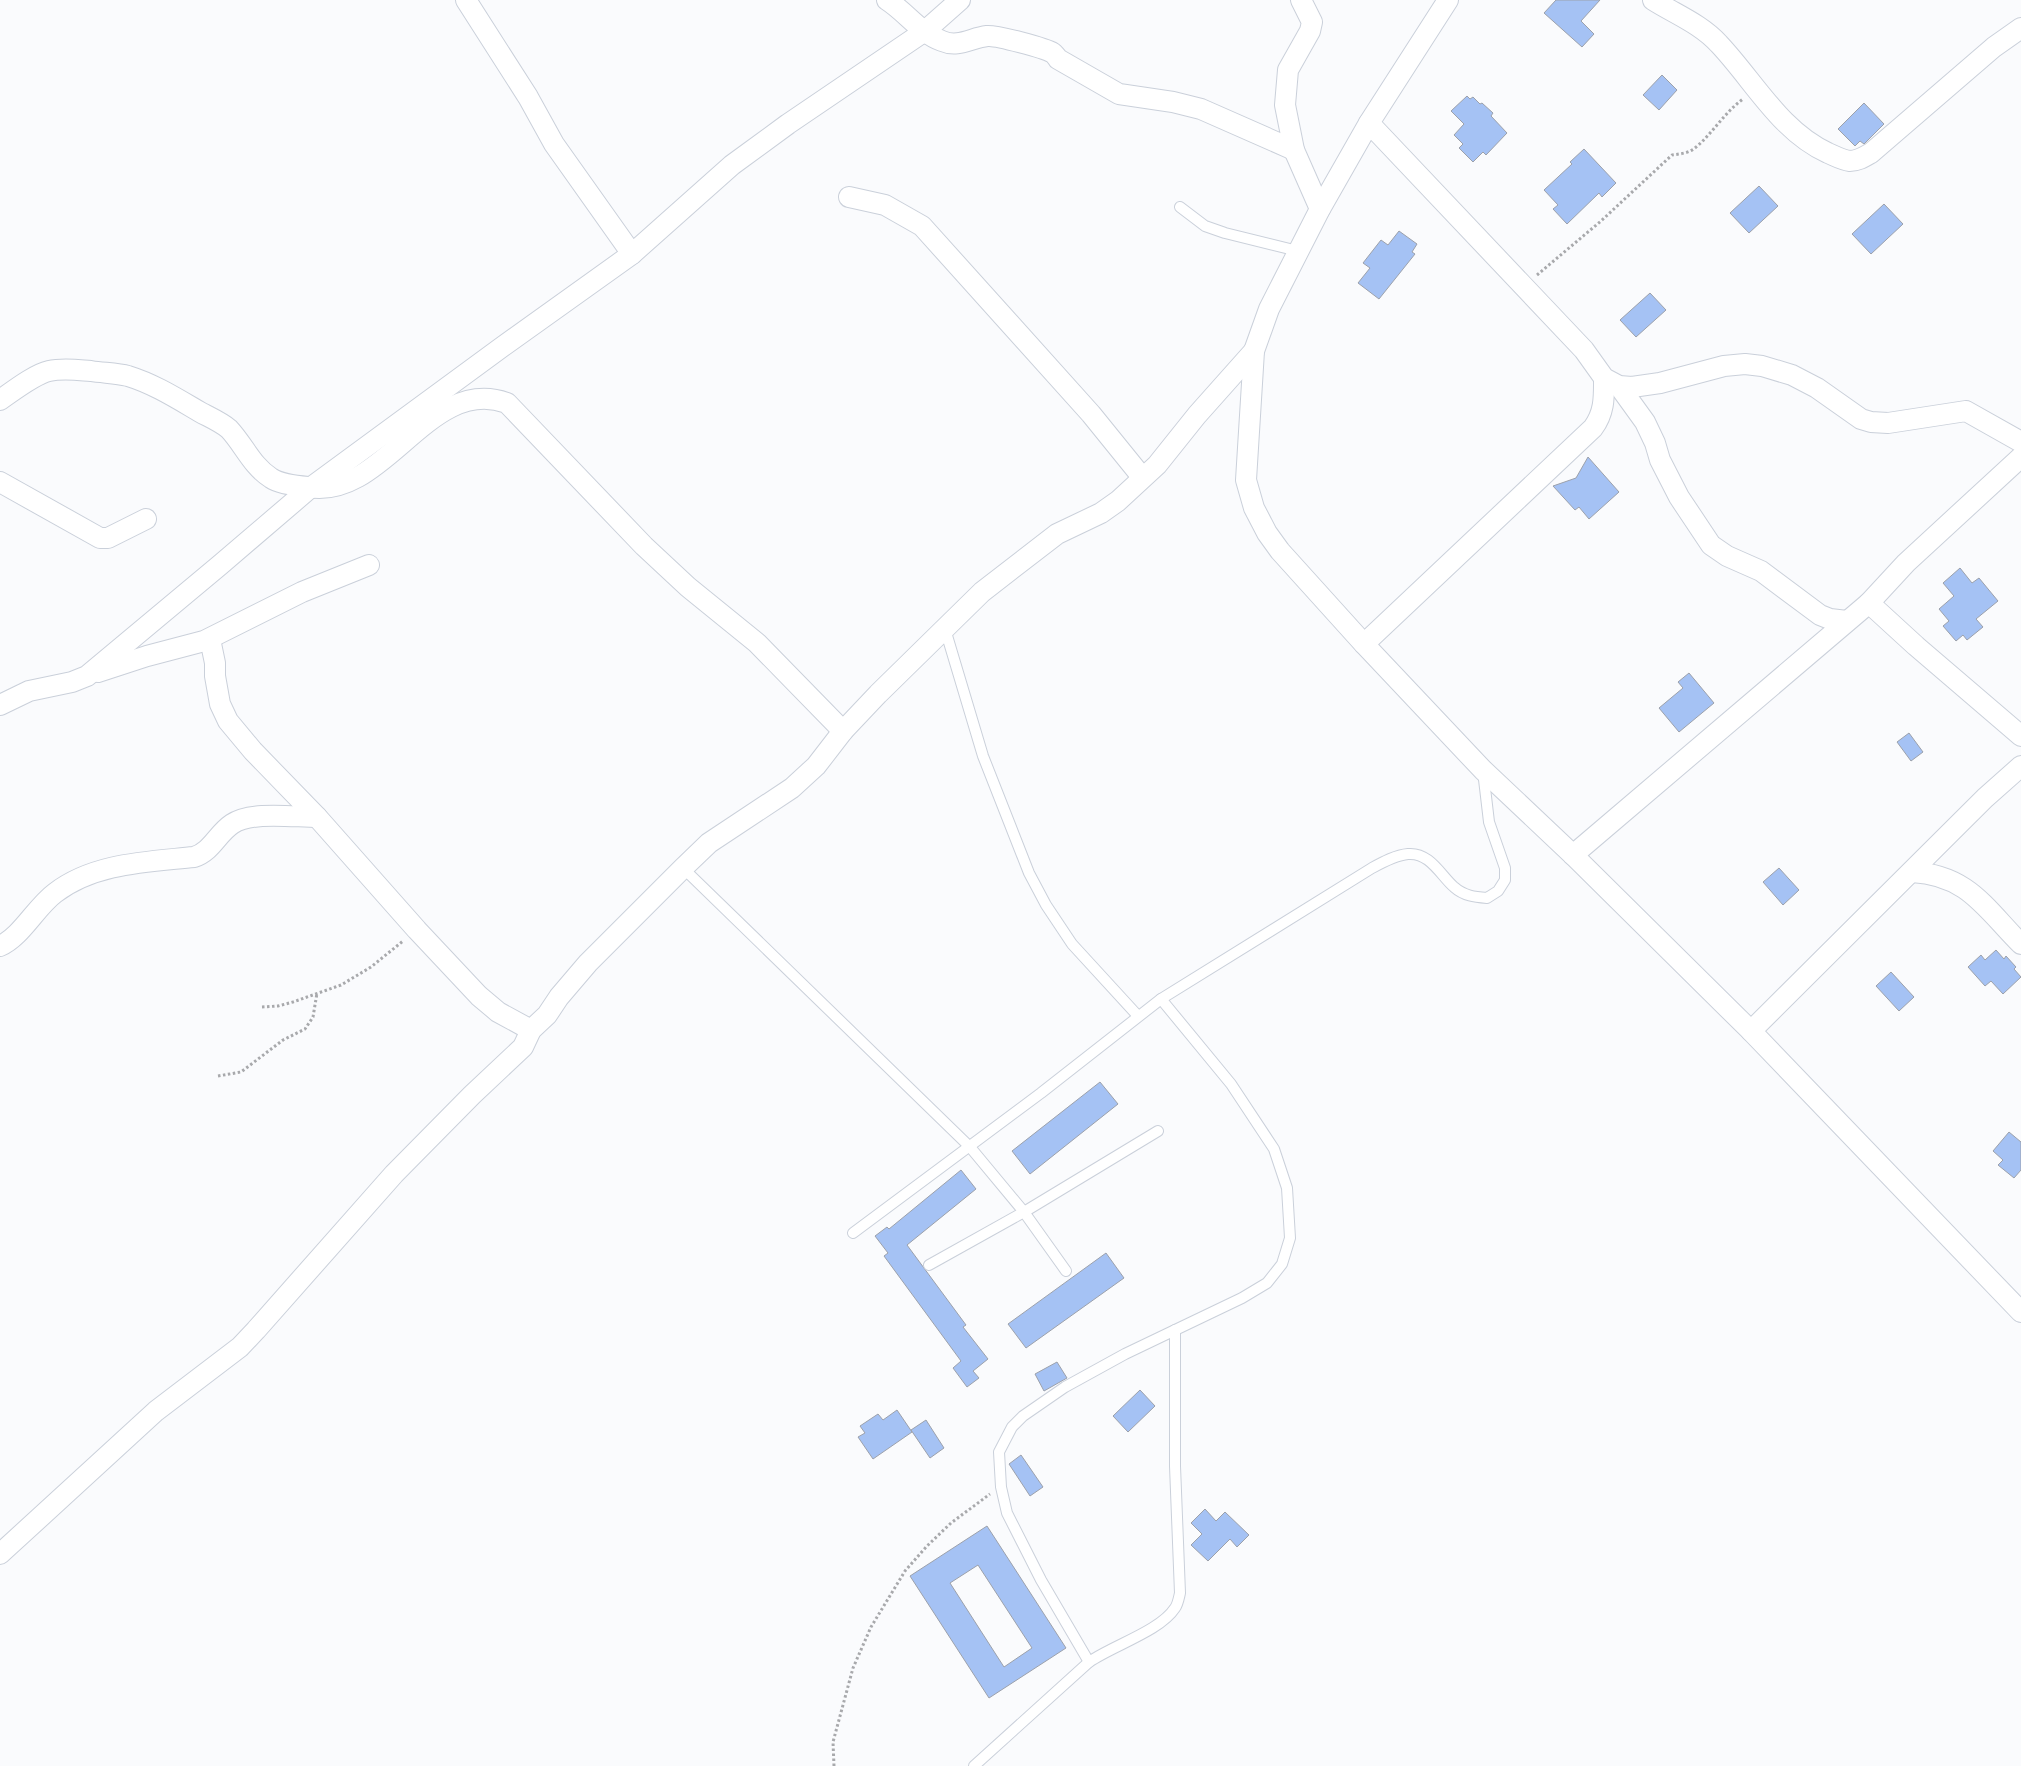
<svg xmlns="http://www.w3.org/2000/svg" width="2021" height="1766" viewBox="0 0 2021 1766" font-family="'Times New Roman',serif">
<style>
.building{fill:#a5c2f4;stroke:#9ca1ab;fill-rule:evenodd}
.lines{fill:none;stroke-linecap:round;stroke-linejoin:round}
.lane-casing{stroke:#cad0da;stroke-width:12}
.street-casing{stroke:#cad0da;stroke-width:22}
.path{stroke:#a8a9ac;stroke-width:3;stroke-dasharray:2.5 2.5;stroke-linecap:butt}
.lane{stroke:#fff;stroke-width:10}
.street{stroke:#fff;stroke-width:20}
</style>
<rect width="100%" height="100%" fill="#fafbfd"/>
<g class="building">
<polygon points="1556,0 1600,0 1581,21 1594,34 1582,47 1544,13"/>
<polygon points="1662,75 1677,90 1659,110 1643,95"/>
<polygon points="1467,96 1470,99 1473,97 1480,104 1482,103 1493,113 1491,116 1507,133 1486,155 1483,152 1473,162 1459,148 1463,144 1454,135 1464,124 1451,111"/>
<polygon points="1864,103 1884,124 1864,144 1860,141 1855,146 1838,129"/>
<polygon points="1584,149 1616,183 1602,197 1599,193 1567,224 1553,209 1558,205 1544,190 1572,164 1570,162"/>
<polygon points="1759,186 1778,206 1749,233 1730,213"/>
<polygon points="1884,204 1903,224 1871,254 1852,234"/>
<polygon points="1399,231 1417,244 1412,252 1415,254 1379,299 1358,283 1370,268 1363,263 1381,240 1388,245"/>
<polygon points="1650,293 1666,310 1636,337 1620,320"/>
<polygon points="1588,457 1619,492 1589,519 1579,507 1575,510 1553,486 1576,478"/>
<polygon points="1960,568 1972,583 1979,578 1998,601 1976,619 1983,627 1967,640 1963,635 1956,641 1943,626 1949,621 1939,609 1954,596 1943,583"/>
<polygon points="1689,673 1714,703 1679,732 1659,708 1683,688 1678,682"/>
<polygon points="1909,733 1923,752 1911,761 1897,742"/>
<polygon points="1779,868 1799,890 1783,905 1763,882"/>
<polygon points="1996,950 2004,959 2006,956 2016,967 2014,969 2021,977 2003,994 1991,981 1985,986 1968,967 1981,955 1985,960"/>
<polygon points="1891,972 1914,997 1899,1011 1876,986"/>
<polygon points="1100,1082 1118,1104 1030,1174 1012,1151"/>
<polygon points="2009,1132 2021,1142 2021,1170 2014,1178 1998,1165 2003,1160 1993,1151"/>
<polygon points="961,1170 976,1189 907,1245 966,1325 963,1327 988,1359 973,1371 979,1378 967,1387 953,1368 961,1361 884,1256 888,1253 875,1236 887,1227 889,1229"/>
<polygon points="1106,1253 1124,1278 1026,1348 1008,1324"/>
<polygon points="1057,1362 1067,1378 1044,1391 1035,1374"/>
<polygon points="1140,1390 1155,1406 1128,1432 1113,1416"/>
<polygon points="897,1410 912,1432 873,1459 858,1437 865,1433 860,1426 878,1414 883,1420"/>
<polygon points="926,1420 944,1448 930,1458 911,1430"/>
<polygon points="1021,1455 1043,1487 1030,1496 1009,1464"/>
<polygon points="1205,1509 1216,1521 1225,1512 1249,1535 1237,1547 1230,1539 1208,1561 1191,1545 1202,1534 1191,1523"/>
<path d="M987,1526L1066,1648L989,1698L910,1576ZM978,1565L1032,1648L1004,1667L950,1583Z"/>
</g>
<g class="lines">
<defs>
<g id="lane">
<polyline points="1180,207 1205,226 1225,233 1298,251"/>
<polyline points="945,629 983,756 1029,873 1046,905 1072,944 1138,1016"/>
<polyline points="683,868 970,1147 1024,1212 1066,1271"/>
<path d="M853,1233L1041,1093L1161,999L1372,868C1383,862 1396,855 1408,854C1430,852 1441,876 1454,887C1464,896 1475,897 1487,898L1498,891L1505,880V868L1489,822L1483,771"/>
<polyline points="929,1265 1024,1212 1158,1131"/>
<polyline points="1089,1662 1041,1580 1007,1513 1001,1487 999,1452 1012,1427 1023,1416 1065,1387 1125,1354 1242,1298 1267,1283 1282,1264 1290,1238 1287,1188 1274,1149 1231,1084 1161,999"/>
<path d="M974,1766L1089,1662C1114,1645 1160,1631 1175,1608C1178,1604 1179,1597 1180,1593L1175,1466V1330"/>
</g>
<g id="street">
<polyline points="466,0 528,97 554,144 632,254"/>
<path d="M887,0C906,12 920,33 942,41C958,48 971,38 987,36C996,35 1045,48 1053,53C1055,55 1057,57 1058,59L1119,94L1173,102L1201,109L1294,150"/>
<polyline points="1301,0 1312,22 1310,31 1288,70 1285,105 1294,150 1320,209"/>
<polyline points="1448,0 1369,123 1320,209 1269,309 1254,351 1246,480 1254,508 1267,533 1280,551 1364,644 1483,770 1573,855 1751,1031 2021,1312"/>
<path d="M1653,0C1675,14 1701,24 1719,44C1754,81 1780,131 1828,153C1835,156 1842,160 1850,161C1858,161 1864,157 1871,153L1994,47L2021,28"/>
<polyline points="1369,123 1584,350 1604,378 1619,386 1632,387 1660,383 1724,366 1745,364 1762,366 1792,375 1817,388 1861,419 1871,422 1888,423 1966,411 2021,442"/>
<polyline points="849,197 885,205 922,226 1091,414 1142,477"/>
<polyline points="1619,386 1645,422 1655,443 1660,460 1679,497 1711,545 1727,556 1761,571 1820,615 1830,619 1847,621"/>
<path d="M0,400C13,391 35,374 49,371C63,368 77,370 91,371C103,373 117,373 128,376C154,384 176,398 200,412C209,417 221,422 229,429C244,445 252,466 271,478C280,484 297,486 308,487C384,501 429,374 507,403L644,546L688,587L757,643L843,731"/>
<polyline points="0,482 100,538 108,538 146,519"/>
<polyline points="1869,603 1916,646 2021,736"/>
<polyline points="210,639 215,663 215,676 220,704 228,721 253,751 317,817 417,930 479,996 498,1012 531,1030"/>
<path d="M1364,644L1593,428C1605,412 1604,396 1604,378"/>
<polyline points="98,672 147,656 204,641 302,592 369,565"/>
<polyline points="0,705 29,691 72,682 87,676 220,565 310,488 502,347 632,254 732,165 788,124 925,31 960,0"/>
<polyline points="1573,855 1869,603 1906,563 2021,457"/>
<path d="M1912,872C1968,875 1985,908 2021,944"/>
<path d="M0,946C21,937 36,907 55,893C94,863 147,862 194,857C212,851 217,834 232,824C251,811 293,817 317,817"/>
<polyline points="1751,1031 1985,798 2021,766"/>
<polyline points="0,1554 156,1411 240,1347 256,1330 394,1174 472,1095 523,1047 531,1030 547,1015 559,997 588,963 683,868 709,843 792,788 816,766 843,731 878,694 982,592 1057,534 1101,513 1118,501 1157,465 1197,415 1254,351"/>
</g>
</defs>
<use href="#lane" class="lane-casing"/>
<use href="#street" class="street-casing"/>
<g class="path">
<path d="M1537,275L1601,221L1672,155C1680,154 1689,153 1695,148C1713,133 1724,113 1743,99"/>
<polyline points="262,1007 278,1006 293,1002 341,985 371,967 403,941"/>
<polyline points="218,1076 241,1072 283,1040 305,1029 313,1017 317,993"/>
<polyline points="834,1766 833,1742 853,1668 871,1627 905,1571 927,1546 951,1523 990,1494"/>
</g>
<use href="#lane" class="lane"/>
<use href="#street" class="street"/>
</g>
</svg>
